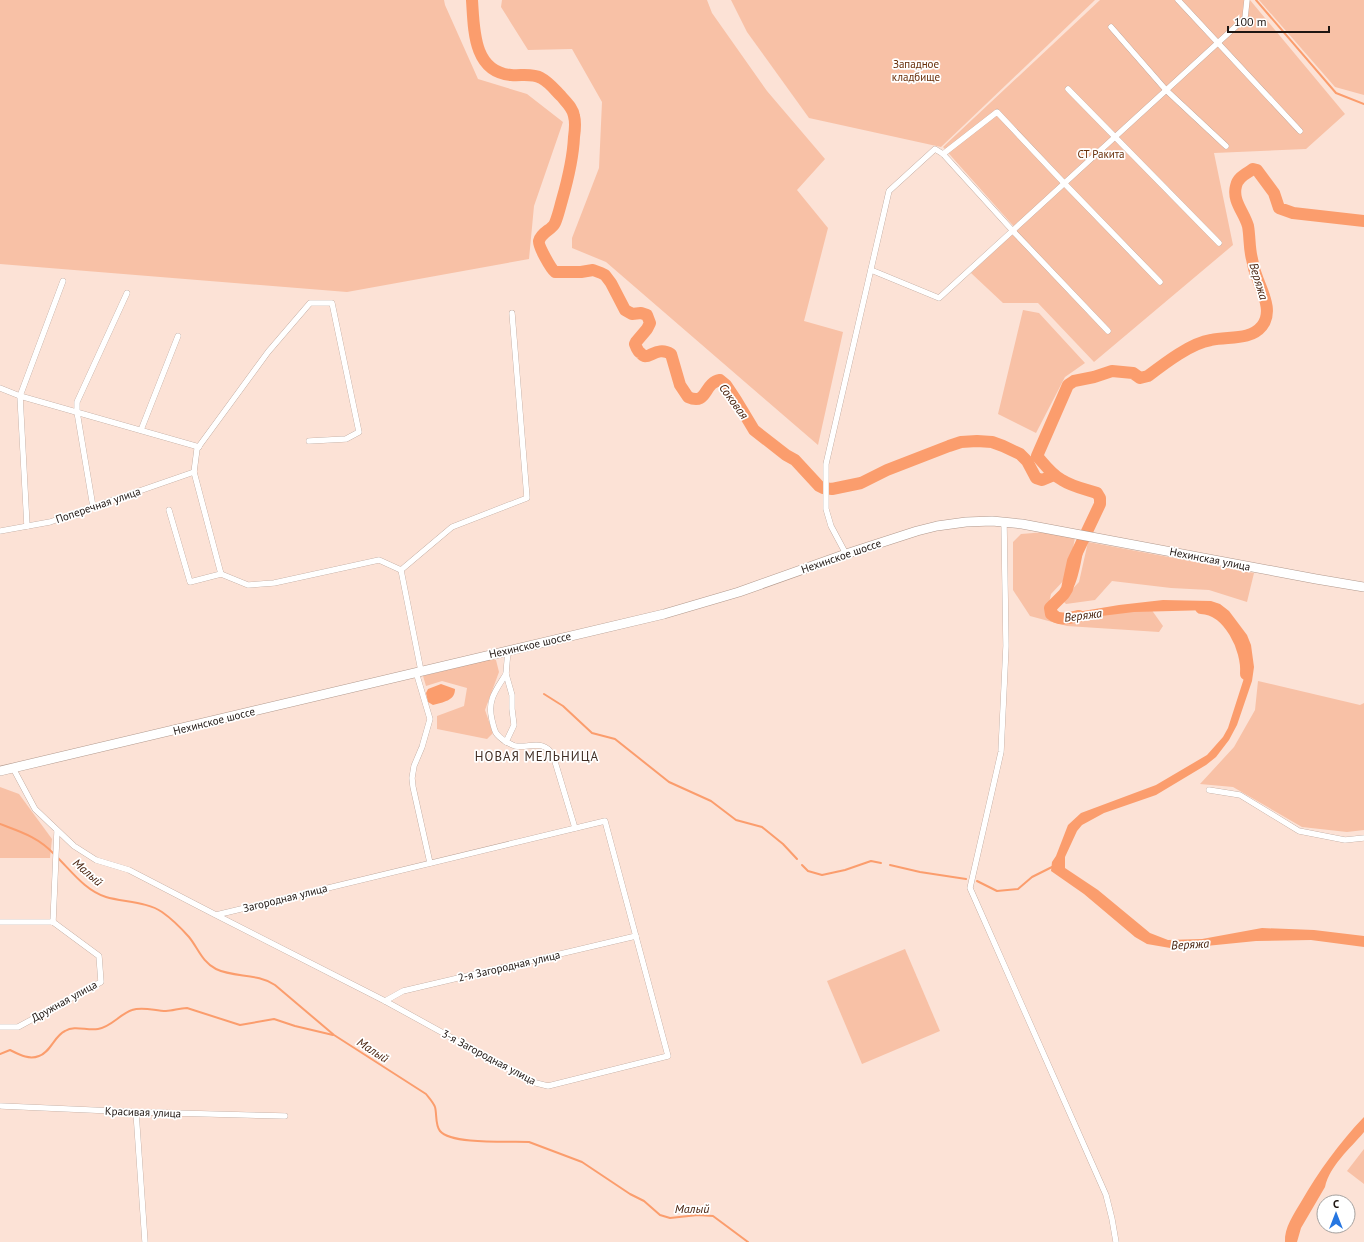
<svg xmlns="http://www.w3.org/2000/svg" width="1364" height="1242" viewBox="0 0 1364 1242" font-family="'PT Sans',sans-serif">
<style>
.green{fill:#f8c1a6}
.water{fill:#fb9d6d}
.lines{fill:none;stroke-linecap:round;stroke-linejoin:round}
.stream{stroke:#fb9d6d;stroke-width:2}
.river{stroke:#fb9d6d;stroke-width:12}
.minor-casing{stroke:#b1998d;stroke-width:6}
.primary-casing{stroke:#b1998d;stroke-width:10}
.minor{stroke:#fff;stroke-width:5.5}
.primary{stroke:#fff;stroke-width:9}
.labels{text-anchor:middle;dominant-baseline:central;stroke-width:3.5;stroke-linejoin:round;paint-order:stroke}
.park-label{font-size:11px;fill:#672d07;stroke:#fff}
.street-label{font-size:11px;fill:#1f1612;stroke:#fff}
.water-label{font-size:12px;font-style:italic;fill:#48230f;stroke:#fff}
.quarter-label{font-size:13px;letter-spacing:1px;fill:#402d23;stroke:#fff}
</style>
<rect width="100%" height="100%" fill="#fce2d6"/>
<g class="green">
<polygon points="0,0 444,0 445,5 478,79 527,94 563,122 534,206 529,259 347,292 0,264"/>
<polygon points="502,0 707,0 712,13 767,91 825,159 797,190 828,228 804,321 843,332 818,445 606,262 572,248 572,238 599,168 602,102 572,49 528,50 501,7"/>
<polygon points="731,0 1095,0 941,147 809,118 747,32"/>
<polygon points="1100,0 1250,0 1345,114 1306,149 1214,153 1233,245 1094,362 1038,303 1003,303 971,273 1017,230 943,147"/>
<polygon points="1259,0 1364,0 1364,95 1335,87"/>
<polygon points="1023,310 1039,313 1085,363 1065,377 1036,433 998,414"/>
<polygon points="1046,532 1075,538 1067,577 1051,594 1048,608 1065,617 1151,609 1163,626 1159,632 1067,626 1030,616 1013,590 1013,542 1021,534"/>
<polygon points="1088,542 1254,573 1247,602 1209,590 1171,588 1112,581 1095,600 1066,604 1062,600 1079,582"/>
<polygon points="491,659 496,660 499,672 485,710 493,733 487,739 437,729 437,716 464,706 467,688 442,681 426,686 423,676"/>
<polygon points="1258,681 1360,705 1364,703 1364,830 1347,832 1302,827 1233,787 1200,784 1234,747 1255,710"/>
<polygon points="0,787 19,794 52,839 50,858 0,858"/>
<polygon points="905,949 940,1031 862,1064 827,981"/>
<polygon points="1364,1149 1364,1184 1347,1171"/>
</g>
<g class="water">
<path d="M1078,545L1084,546C1082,557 1078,582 1072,590C1068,596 1058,602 1057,610L1060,613L1065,614L1119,605L1163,600L1211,601L1220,604L1229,611L1247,635L1251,645L1254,667L1252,681L1237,725L1229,740L1216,757L1206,765L1156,795L1104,813L1082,825L1077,831L1065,857V868L1098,890L1150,933L1168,940L1202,939L1262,928L1314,930L1364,936V947L1311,940L1256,941L1176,949L1147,944L1135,937L1084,894L1051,871L1052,862L1056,856L1068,825L1081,813L1156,785L1207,755L1223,737L1228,728L1245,675L1246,665L1245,656L1239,640L1229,623L1219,612L1210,610L1134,612L1085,618H1062L1057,616L1053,612L1052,605L1068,588Z"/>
<path d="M441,684L455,689C455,701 443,702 433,705L428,702L426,693L428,689Z"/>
<path d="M1364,1117V1132C1350,1149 1330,1165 1325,1187L1301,1228L1297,1242H1285C1284,1228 1294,1214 1301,1202C1319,1171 1339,1143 1364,1117Z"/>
</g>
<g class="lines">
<g class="stream">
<polyline points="1256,0 1336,93 1364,104"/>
<polyline points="544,694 563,706 592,733 615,739 669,782 711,801 736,820 762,827 783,844 797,859"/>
<path d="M0,824C21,832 38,837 54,854"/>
<path d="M57,857C72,872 86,891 106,897C123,902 148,902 162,912C172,919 181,928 189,937C198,948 202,962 216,969C235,978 257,973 275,985L334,1035L426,1094C429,1098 433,1102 435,1107C437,1114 435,1125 440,1131C452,1145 510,1141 529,1142L582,1162L630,1194L644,1201L660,1215L670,1218L698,1215L713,1216L748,1242"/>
<polyline points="802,865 808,871 822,875 845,870 871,861 881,863"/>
<polyline points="890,865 920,872 966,879"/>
<polyline points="977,881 997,891 1018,889 1032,877 1052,867"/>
<path d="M0,1054L10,1050C20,1055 29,1060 39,1056C51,1052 54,1036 65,1031C75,1025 87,1031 98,1029C111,1027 120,1014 132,1010C143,1006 155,1011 166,1011C173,1011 179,1008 187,1008L240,1025L274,1019L295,1026L333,1035"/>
</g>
<g class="river">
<path d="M472,0C474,29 473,72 511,75C521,76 532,73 541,78C549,82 555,90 561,96C566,102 573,108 574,116C576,123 575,130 574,137C573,159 568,179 562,200C560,207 558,216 555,223C552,230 541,232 539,241C538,246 551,269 555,272H581L593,270L601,273L605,275L611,283L625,310L632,314L641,313L647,315L650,323L647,329L636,342L635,344C636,347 637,349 639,352C640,352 643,356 644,356C650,358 658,346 671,354L680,385L688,397C708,406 703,383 720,380L726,385L736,400L754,430L786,455L795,460L819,486L823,488L832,489L861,483L887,470L949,446L961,442L977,441L992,442L1003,446L1020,454L1027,461L1036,478L1042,480L1054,475"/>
<path d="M1201,608C1229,609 1248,649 1246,674"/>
<path d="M1079,616C1069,618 1059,621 1051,614L1050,608L1064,594L1067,589L1073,561L1100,504V498L1097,493C1085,489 1073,487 1062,480C1052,475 1044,464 1037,456L1068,385L1074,381L1094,377L1112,371L1133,373L1140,378L1148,376C1165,363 1191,343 1211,340C1228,336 1250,341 1262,326C1273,312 1263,294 1258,280C1255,273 1253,266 1252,259C1249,248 1250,237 1248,226C1244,212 1232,201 1236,186C1238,177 1246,174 1253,169L1257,170L1274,193L1279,208L1293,213L1364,221"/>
</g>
<defs>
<g id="minor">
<polyline points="1178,0 1300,131"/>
<polyline points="1111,27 1166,90 1226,146"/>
<polyline points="1068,89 1219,243"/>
<polyline points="943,154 997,112 1064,183 1160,282"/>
<polyline points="871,270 939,298 1245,18 1247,0"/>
<polyline points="0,388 20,396 199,447"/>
<polyline points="141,430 178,336"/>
<polyline points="93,507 77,412 77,402 127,293"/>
<polyline points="169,510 190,582 221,574 248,585 274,583 379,560 401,570 452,527 527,498 512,313"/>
<polyline points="1004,522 1006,646 1001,752 970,888 1106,1195 1112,1219 1116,1242"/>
<polyline points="27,526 20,396 63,281"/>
<polyline points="0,531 50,522 194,472"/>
<polyline points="846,554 831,526 826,509 826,464 889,191 935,149 943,154 1012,230 1108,331"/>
<polyline points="401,570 421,671"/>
<polyline points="221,574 194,472 197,449 268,352 310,303 332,303 359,432 346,439 309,441"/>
<path d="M508,650L506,674L512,695V709L514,725L506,742C509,743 512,745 515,746C531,748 543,739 553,755L575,828"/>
<polyline points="416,672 430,719 422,747 414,766 412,778 413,787 430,863"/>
<path d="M506,742C495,734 495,733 492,720C487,700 496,690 506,674"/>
<polyline points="13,768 35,809 74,846 96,860 129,870 216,915 605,821 668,1056 548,1086 532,1082 385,1001 216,915"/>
<polyline points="1209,790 1240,795 1299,831 1345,840 1364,838"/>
<polyline points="0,922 53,922"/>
<polyline points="53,922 57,831"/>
<polyline points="385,1001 403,991 636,936"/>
<polyline points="0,1027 18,1027 101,982 99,956 53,922"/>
<polyline points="1,1106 136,1112 285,1116"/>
<polyline points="136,1112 145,1242"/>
</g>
<polyline id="primary" points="0,771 664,614 739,592 846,554 917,531 937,526 966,522 992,521 1022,524 1316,579 1364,587"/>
</defs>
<use href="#minor" class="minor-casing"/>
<use href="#primary" class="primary-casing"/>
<use href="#minor" class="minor"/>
<use href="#primary" class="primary"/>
</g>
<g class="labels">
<g class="park-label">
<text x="916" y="64">Западное<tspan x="916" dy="13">кладбище</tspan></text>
<text x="1101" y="154">СТ Ракита</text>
</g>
<g class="street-label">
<text transform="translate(98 505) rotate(-19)">Поперечная улица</text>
<text transform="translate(841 556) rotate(-19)">Нехинское шоссе</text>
<text transform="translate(1210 559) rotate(11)">Нехинская улица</text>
<text transform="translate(530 645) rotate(-13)">Нехинское шоссе</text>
<text transform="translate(214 721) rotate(-14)">Нехинское шоссе</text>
<text transform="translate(285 898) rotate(-14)">Загородная улица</text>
<text transform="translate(509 966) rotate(-13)">2-я Загородная улица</text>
<text transform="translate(64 1001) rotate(-29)">Дружная улица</text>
<text transform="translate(489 1057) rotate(28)">3-я Загородная улица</text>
<text transform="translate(143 1112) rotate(2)">Красивая улица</text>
</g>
<g class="water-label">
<text transform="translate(1259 281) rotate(73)">Веряжа</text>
<text transform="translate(734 401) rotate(54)">Соковая</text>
<text transform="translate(1083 615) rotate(-7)">Веряжа</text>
<text transform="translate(88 872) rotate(41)">Малый</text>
<text transform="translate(1190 944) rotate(-3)">Веряжа</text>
<text transform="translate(373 1050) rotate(33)">Малый</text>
<text x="692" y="1208">Малый</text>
</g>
<g class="quarter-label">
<text x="537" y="756">НОВАЯ МЕЛЬНИЦА</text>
</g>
</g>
<g transform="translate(1336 1214)"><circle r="19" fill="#ffffff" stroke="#a5a2a0"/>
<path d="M0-3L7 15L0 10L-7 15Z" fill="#2676e1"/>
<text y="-6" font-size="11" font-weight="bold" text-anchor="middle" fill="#1f1612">С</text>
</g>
<path d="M1228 26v6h101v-6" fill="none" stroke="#1f1612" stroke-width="2"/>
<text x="1234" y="26" font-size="12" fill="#1f1612" stroke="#ffffff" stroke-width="3" paint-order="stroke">100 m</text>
</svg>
